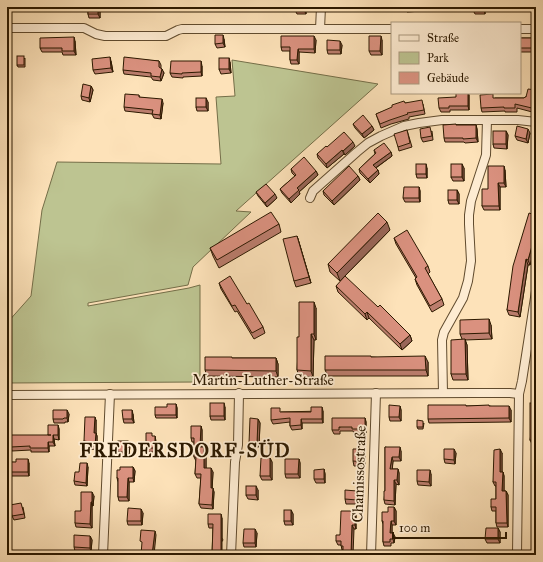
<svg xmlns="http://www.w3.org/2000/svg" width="543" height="562" viewBox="0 0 543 562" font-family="'IM FELL Great Primer',serif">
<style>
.green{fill:#bdc491;stroke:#746e48}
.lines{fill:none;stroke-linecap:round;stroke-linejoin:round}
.minor-casing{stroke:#604b2e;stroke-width:10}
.minor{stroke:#feecd2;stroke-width:8}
.wall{fill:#bb7d6d;stroke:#2c1900}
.shaded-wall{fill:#996659;stroke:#2c1900}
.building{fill:#da917f;stroke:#2c1900}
.labels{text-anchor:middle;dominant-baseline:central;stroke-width:3.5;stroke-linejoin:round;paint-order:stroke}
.street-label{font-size:15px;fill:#2c1900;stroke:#feecd2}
.district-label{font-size:19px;font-weight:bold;letter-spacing:1px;fill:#2c1900;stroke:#feecd2}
</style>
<rect width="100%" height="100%" fill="#fde2b9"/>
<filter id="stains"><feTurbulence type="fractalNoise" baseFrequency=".005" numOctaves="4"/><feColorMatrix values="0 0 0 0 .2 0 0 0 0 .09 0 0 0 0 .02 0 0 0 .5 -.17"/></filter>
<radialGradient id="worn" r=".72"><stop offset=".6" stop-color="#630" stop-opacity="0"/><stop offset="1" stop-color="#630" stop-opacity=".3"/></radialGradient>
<polygon class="green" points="232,60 378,84 236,211 251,212 193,267 188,285 88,303 88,306 189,288 200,285 200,382 7,383 7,323 31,296 42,210 57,162 221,164 216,97 235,96"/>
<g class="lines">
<defs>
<g id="minor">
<polyline points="7,28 84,28 96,34 105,36 166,36 178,30 182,29 392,29"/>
<polyline points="320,29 321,7"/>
<polyline points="520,29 536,29"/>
<polyline points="310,198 313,191 357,152 368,143 381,136 404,126 419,123 442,120 518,120 536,122"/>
<polyline points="443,393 442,340 444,332 463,298 468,281 471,261 469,224 469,215 471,201 486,155 487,120"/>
<polyline points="7,395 473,393 510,393 519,394"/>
<polyline points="103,555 110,394"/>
<polyline points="231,555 235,462 238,445 239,393"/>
<polyline points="371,555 376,393"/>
<polyline points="517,555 519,394 522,381 536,291"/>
</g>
</defs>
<use href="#minor" class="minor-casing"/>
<use href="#minor" class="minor"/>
</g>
<g class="wall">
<rect x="7" y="7" width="4" height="10"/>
<polygon points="88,7 99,7 100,9 100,18 89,18 88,14"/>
<rect x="157" y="7" width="10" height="1"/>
<polygon points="306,7 306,14 297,14 295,10"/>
<polygon points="405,7 422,7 422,11 407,12"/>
<polygon points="473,7 485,7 485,14 475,14 473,10"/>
<polygon points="521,7 536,7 535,7 535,10 523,11"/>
<rect x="520" y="38" width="16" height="14"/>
<polygon points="224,39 225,47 217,48 215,44"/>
<polygon points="316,40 315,53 299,52 299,64 291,64 290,60 290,51 282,51 281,47"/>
<polygon points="382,40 382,55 371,55 369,51"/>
<polygon points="75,41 76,55 63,55 62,52 42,52 40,48"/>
<polygon points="342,45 341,54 328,54 327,50"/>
<polygon points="25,58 25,67 18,67 17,65"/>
<polygon points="143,60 159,61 161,65 161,68 164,73 161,81 153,80 151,77 124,74 123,70"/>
<polygon points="111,61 113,72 95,74 93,70"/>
<polygon points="230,62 231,73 221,74 219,69"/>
<polygon points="202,66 202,76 183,77 183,78 172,77 170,73"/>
<polygon points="91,86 93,90 90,102 82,100 81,96"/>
<polygon points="536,90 536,113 517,108 517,112 505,112 505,111 482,112 481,108 495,98 524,98"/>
<polygon points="139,95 139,97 163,103 161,119 154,118 152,114 125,111 124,107"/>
<polygon points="469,95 469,110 450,110 450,112 441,112 439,108 456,97"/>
<polygon points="208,102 208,111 197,111 196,107"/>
<polygon points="405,103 423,104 425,114 409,117 409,119 391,124 381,128 376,114"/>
<polygon points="353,124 372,126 374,130 364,138 355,128"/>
<polygon points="456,124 457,125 476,125 477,129 478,142 465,143 464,142 445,142 444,138"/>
<polygon points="407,130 412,147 399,151 398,147"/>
<polygon points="432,131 433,140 423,142 421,138"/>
<polygon points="506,131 508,135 507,149 494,148 493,144"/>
<polygon points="530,133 528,143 517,140 515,136"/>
<polygon points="355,146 345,155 344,154 327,168 318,158 317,154 327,147"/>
<polygon points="374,150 391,152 392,156 376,168 378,170 379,174 370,183 360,173 359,169 375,154"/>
<polygon points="427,168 427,178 417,178 416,174"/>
<polygon points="464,168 464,181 453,181 451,177"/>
<polygon points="291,169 316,171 318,175 299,192 300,194 291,203 282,193 280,189 295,176 292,173"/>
<polygon points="505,170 506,187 500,187 500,210 484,210 482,206 488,189"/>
<polygon points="358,176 360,180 334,205 324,195 323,191"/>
<polygon points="419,187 420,191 420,202 405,202 403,198"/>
<polygon points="457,190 459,194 459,204 449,204 448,200"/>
<polygon points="256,192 277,198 267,207 258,196"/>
<polygon points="536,195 536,244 530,265 528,265 520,317 509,315 507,310 532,214"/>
<polygon points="279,224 281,232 219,268 213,256 210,248"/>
<polygon points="390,230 340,281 330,272 328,264"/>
<polygon points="297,236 311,283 296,287 294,281"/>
<polygon points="394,238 428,266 430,272 428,274 442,299 444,305 432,312 417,285 415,279 416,278 396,244"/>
<polygon points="219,283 247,304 263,327 265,333 254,339 237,311 235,312 221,289"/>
<polygon points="336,286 378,307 410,335 412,341 402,350 369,318 367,320 338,292"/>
<polygon points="316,308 316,340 314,340 313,377 299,376 297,370 299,337"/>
<polygon points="491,325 492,339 465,340 467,345 468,380 453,380 451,374 462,339 460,334"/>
<polygon points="372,357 428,362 428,376 328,376 325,370"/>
<polygon points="233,358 276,358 278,364 278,377 207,376 205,370"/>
<polygon points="536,403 536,444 532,444 530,440"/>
<polygon points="176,404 177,408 177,418 156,418 155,415"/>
<polygon points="400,406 401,410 401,421 390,421 389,417"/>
<polygon points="466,406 489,406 511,410 511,422 429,423 428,419"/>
<polygon points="225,407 225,420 211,420 210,416"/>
<polygon points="323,411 323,423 302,423 302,429 292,430 290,426 290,422 273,424 271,420 281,412"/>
<polygon points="69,414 68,422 65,422 65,423 54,423 53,419"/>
<polygon points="133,414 134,423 124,423 123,419"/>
<polygon points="365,418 366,422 366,433 354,433 353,431 340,431 340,434 334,434 332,430"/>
<polygon points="258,419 260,423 259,447 250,447 249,443"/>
<polygon points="96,420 96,433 97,436 97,450 91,449 89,445 85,445 84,441"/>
<polygon points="424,423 423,429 418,429 417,427"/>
<polygon points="58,425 59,429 59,440 54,439 55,446 49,446 49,452 31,452 31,450 12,451 11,447 48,435"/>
<polygon points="201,426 202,430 202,447 206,451 206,468 213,472 212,488 214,492 213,509 201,508 199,504 201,478 197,478 195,474 196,461 194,457 194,442 192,442 191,438"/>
<polygon points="156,441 156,452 148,452 146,448"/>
<polygon points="130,445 129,456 119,456 118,452"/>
<polygon points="385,447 401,451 401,461 393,461 392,469 398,469 399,473 399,485 396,484 395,505 385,504 384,500 385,491"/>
<polygon points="365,453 365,466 354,466 353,461"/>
<polygon points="456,453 455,464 445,463 444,459"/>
<polygon points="502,453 502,472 503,472 504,476 504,491 506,491 508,495 508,527 497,527 496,523 496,511 492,511 491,507 496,499 496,486 495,486 493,482"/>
<polygon points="270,458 272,462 272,480 262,480 260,476"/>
<polygon points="299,459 300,463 300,478 286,478 285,474"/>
<polygon points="7,462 29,463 29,476 7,476 7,483"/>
<polygon points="88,467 87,486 75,485 74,481 79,472"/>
<polygon points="133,467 135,471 134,482 129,482 129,501 119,501 118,497 118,482 117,478 120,470"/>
<polygon points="324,469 325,474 325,483 316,483 314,479"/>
<polygon points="431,474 431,486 418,485 417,481"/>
<polygon points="536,475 536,496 533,496 532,492"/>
<polygon points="258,490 258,500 248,499 246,495"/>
<polygon points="359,495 359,504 346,504 345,499"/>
<polygon points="94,496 93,506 92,506 92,528 76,527 75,523 81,511"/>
<polygon points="23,507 25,518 14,520 12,516"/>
<polygon points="394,507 396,511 396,525 392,525 392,533 393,533 395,537 394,543 391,543 391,546 384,546 383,542 383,524 382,521 388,512"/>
<polygon points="291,510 293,514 293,525 285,525 284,521"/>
<polygon points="355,511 356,515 356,529 354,529 343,550 342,550 341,545 338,545 336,541 340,535"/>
<polygon points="143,513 142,525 128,525 127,521"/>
<polygon points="222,518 222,538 223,540 212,555 213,528 209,528 208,524"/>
<polygon points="498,528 500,532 500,543 487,543 485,539"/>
<polygon points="257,533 256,547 244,547 243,543"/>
<polygon points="90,536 92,540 91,552 75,551 74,547"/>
</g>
<g class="shaded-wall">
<polygon points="9,7 11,7 11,17 9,13"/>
<polygon points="98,7 99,7 100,9 100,18 98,14"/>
<polygon points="304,7 306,7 306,14 304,10"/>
<polygon points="484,7 485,7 485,14 484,10"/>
<polygon points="223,35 224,39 225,47 223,43"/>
<polygon points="314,36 316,40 315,53 314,49"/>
<polygon points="381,36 382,40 382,55 380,51"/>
<polygon points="7,37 8,41 9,53 7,49"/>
<polygon points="74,37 75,41 76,55 74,51"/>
<polygon points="340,41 342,45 341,54 340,50"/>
<polygon points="298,49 299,52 299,64 297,60"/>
<polygon points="110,57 111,61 113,72 111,68"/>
<polygon points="229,58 230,62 231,73 229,69"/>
<polygon points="201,61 202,66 202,76 201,72"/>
<polygon points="162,69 164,73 161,81 160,77"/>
<polygon points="91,86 93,90 90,102 89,98"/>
<polygon points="468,93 469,93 469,110 468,106"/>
<polygon points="206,98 208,102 208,111 206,107"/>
<polygon points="162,99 163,103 161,119 160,115"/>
<polygon points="476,125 477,129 478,142 476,138"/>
<polygon points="372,126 374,130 364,138 362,134"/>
<polygon points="528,129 530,133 528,143 526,139"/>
<polygon points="506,131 508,135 507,149 506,144"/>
<polygon points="353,142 355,146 345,155 343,151"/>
<polygon points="342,150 344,154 327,168 326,164"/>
<polygon points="391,152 392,156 374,169 373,165"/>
<polygon points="426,164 427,168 427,178 426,174"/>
<polygon points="462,164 464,168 464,181 462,177"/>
<polygon points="504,166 505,170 506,187 504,183"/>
<polygon points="378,170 379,174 370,183 368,179"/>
<polygon points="316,171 318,175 299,192 300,194 291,203 289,199 297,188"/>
<polygon points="358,176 360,180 334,205 332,201"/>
<polygon points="498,183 500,187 500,210 499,206"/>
<polygon points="419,187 420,191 420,202 419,198"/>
<polygon points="457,190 459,194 459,204 457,200"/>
<polygon points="275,194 277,198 267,207 265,203"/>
<polygon points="387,222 390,230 340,281 337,273"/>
<polygon points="536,232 536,244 530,265 528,260"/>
<polygon points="297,236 299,242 311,283 309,277"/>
<polygon points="526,259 528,265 520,317 518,312"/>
<polygon points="314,302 316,308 316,340 314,334"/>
<polygon points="367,312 369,318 367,320 365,314"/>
<polygon points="489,319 491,325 492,339 489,333"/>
<polygon points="311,334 314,340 313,377 311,371"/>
<polygon points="410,335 412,341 402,350 400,344"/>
<polygon points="465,339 467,345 468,380 466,374"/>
<polygon points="425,356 428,362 428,376 426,370"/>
<polygon points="276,358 278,364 278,377 276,371"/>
<polygon points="224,403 225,407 225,420 224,416"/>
<polygon points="176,404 177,408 177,418 176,415"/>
<polygon points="400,406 401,410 401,421 399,417"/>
<polygon points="509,406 511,410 511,422 509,418"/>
<polygon points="322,407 323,411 323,423 322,419"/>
<polygon points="67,410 69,414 68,422 67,418"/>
<polygon points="132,410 133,414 134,423 132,419"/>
<polygon points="95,417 96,420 96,436 94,433"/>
<polygon points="365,418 366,422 366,433 365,429"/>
<polygon points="258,419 260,423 259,447 257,443"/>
<polygon points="301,419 302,423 302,429 301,425"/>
<polygon points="58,425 59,429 59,440 58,435"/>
<polygon points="201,426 202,430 202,451 200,447"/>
<polygon points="96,433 97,436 97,450 95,446"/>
<polygon points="53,435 54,439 55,446 53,442"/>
<polygon points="155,436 156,441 156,452 155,448"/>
<polygon points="128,441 130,445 129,456 128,452"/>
<polygon points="48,442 49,446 49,452 48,448"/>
<polygon points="204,447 206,451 206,472 204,468"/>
<polygon points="400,447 401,451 401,461 399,457"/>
<polygon points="364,449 365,453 365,466 364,462"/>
<polygon points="454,449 456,453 455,464 454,460"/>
<polygon points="500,449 502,453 502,476 500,472"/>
<polygon points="392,457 393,461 392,473 390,469"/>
<polygon points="270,458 272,462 272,480 270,476"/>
<polygon points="28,459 29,463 29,476 28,472"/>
<polygon points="299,459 300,463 300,478 298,474"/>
<polygon points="87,463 88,467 87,486 86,483"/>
<polygon points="133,467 135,471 134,482 133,478"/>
<polygon points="211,468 213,472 212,492 211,488"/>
<polygon points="324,469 325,474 325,483 324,479"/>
<polygon points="398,469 399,473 399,485 397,480"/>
<polygon points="430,470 431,474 431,486 429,482"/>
<polygon points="503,472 504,476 504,495 502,491"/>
<polygon points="128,478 129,482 129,501 127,497"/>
<polygon points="394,480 396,484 395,505 394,501"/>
<polygon points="256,486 258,490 258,500 256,495"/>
<polygon points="213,488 214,492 213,509 212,505"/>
<polygon points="357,491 359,495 359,504 357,500"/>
<polygon points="506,491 508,495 508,527 507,523"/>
<polygon points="92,492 94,496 93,506 92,502"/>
<polygon points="91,502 92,506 92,528 90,524"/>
<polygon points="394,507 396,511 396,525 394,521"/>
<polygon points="141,509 143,513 142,525 141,521"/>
<polygon points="291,510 293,514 293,525 291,521"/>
<polygon points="355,511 356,515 356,529 355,525"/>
<polygon points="221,514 222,518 222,555 221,555"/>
<polygon points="391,521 392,525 392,537 390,533"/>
<polygon points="352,525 354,529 353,555 351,555"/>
<polygon points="498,528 500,532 500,543 498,539"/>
<polygon points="255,529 257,533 256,547 255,543"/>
<polygon points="155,531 156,535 154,555 152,555"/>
<polygon points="393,533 395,537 394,543 393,539"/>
<polygon points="90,536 92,540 91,552 90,548"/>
</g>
<g class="building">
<rect x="7" y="7" width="2" height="6"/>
<rect x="88" y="7" width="10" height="7"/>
<rect x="295" y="7" width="9" height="3"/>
<polygon points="405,7 421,7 405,8"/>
<rect x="473" y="7" width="11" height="3"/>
<polygon points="215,35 223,35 223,43 215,44"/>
<polygon points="281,36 314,36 314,49 298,49 297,60 290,60 290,47 281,47"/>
<polygon points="369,36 381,36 380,51 369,51"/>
<polygon points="74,37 74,51 62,51 62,48 40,48 40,38"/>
<rect x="520" y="38" width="16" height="10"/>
<polygon points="327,40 340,41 340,50 327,50"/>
<rect x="17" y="56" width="7" height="9"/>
<polygon points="110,57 111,68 93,70 92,59"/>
<polygon points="124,57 159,61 159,67 162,69 160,77 151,76 151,73 123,70"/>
<rect x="219" y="58" width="10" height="11"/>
<polygon points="171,61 201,61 201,72 182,73 182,74 170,73"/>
<polygon points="83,84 91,86 89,98 81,96"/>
<polygon points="528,89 536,90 536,109 515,104 515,108 504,108 504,107 481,108 480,95 493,94 493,98 524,98 525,97 526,97"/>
<polygon points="456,93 468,93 468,106 449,106 449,108 439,108 438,98 456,97"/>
<polygon points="125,94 139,95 139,97 162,99 160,115 152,114 153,110 124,107"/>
<rect x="196" y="98" width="10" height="9"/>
<polygon points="422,100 424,110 407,113 408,114 390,120 380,124 376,114 392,107 392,105 404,101 405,103"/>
<polygon points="363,115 372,126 362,134 353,124"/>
<polygon points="456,124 456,125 476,125 476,138 463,139 463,138 444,138 443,125"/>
<polygon points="517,126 528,129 526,139 515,136"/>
<polygon points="430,127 432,136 421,138 420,129"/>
<polygon points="407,130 410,143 398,147 394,134"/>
<rect x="493" y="131" width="13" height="13"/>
<polygon points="344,132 353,142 343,151 342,150 326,164 317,154 326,146 327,147"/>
<polygon points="384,143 391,152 373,165 378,170 368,179 359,169 376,153 374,150"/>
<polygon points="304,157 316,171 297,188 299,190 289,199 280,189 296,175 291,169"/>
<rect x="416" y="164" width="10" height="10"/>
<rect x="451" y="164" width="11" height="13"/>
<polygon points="349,166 358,176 332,201 323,191"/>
<polygon points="488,166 504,166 504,183 498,183 499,206 482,206 482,189 488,189"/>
<polygon points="266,184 275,194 265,203 256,192"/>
<polygon points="404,187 419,187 419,198 403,198"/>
<rect x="448" y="190" width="9" height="10"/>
<polygon points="536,195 536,232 528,260 526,259 518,312 507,310 513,266 529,213 532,214"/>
<polygon points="271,212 279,224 217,260 210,248"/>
<polygon points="378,213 387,222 337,273 328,264"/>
<polygon points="407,230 428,266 425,268 442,299 430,306 415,279 417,277 394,238"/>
<polygon points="297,236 309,277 294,281 283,239"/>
<polygon points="230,276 247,304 249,303 263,327 252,333 235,305 232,306 219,283"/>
<polygon points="345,276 378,307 380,305 410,335 400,344 367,312 365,314 336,286"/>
<polygon points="299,302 314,302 314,334 311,334 311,371 297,370 297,337 299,337"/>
<polygon points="489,319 489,333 460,334 460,320"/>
<polygon points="465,339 466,374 451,374 451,340"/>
<polygon points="325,356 371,356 371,357 425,356 426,370 325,370"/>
<polygon points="205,357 232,357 232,358 276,358 276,371 205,370"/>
<rect x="210" y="403" width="14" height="13"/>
<rect x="530" y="403" width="6" height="37"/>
<polygon points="167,404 176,404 176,415 155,415 155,407 167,407"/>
<polygon points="389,405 400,406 399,417 389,417"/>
<polygon points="428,405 466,405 466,406 489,405 489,406 509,406 509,418 428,419"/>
<polygon points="311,407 322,407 322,419 301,419 301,425 290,426 290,418 271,420 271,408 280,408 280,412 311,412"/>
<polygon points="53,410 67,410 67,418 64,418 63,419 53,419"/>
<polygon points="122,410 132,410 132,419 123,419"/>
<polygon points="85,417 95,417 94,433 96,433 95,446 89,446 90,442 84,441"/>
<polygon points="250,418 258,419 257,443 249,443"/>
<polygon points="332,418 365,418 365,429 352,429 352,427 339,427 339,430 332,430"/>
<polygon points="417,420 423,421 423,427 417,427"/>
<polygon points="48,425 58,425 58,435 53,435 53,442 48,442 48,448 30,448 30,446 11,447 11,435 51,435 48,435"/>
<polygon points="191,426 201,426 200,447 204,447 204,468 211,468 211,488 213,488 212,505 199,504 201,474 195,474 196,457 194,457 194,438 191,438"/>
<polygon points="146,433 152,433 152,436 155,436 155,448 146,448"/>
<rect x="118" y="441" width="10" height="11"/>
<polygon points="385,447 400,447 399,457 392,457 390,469 398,469 397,480 394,480 394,501 384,500 384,491 385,491"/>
<polygon points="353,449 364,449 364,462 353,461"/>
<polygon points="444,449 454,449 454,460 444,459"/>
<polygon points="500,449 500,472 503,472 502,491 506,491 507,523 496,523 496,507 491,507 491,499 496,499 496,482 493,482 494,450"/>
<polygon points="261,458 270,458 270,476 260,476"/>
<polygon points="16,459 28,459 28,472 7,472 7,462 16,462"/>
<polygon points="285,459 299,459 298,474 285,474"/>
<polygon points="80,463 87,463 86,483 74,481 75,472 79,472"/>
<polygon points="120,467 133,467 133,478 128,478 127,497 118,497 118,478 117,478 117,470 120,470"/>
<polygon points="324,469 324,479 314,479 314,470"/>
<polygon points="417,470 430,470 429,482 417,481"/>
<rect x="532" y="475" width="4" height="17"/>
<rect x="246" y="486" width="10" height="9"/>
<polygon points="345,490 357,491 357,500 345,499"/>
<polygon points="81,492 92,492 92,502 91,502 90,524 75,523 75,511 81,511"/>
<polygon points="21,503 24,514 12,516 10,505"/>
<polygon points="388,507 394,507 394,521 391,521 390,533 393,533 393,539 390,539 390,542 383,542 383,521 382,521 382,512 388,512"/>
<polygon points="128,508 141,509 141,521 127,521"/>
<rect x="284" y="510" width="7" height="11"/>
<polygon points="341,511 355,511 355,525 352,525 351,555 353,555 343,555 343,546 341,546 341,541 336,541 336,535 340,535"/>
<polygon points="208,514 221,514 221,555 208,555 212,555 213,524 208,524"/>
<polygon points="486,528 498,528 498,539 485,539"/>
<polygon points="244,529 255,529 255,543 243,543"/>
<polygon points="141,530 155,531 152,555 141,555 142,542 140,541"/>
<polygon points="74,535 90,536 90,548 74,547"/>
<polygon points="7,548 8,551 10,550 12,555 7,555"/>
<rect x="471" y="551" width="12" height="4"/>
<rect x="279" y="553" width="11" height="2"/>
<rect x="385" y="554" width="7" height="1"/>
</g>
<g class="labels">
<g class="street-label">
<text x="263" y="380">Martin-Luther-Straße</text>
<text transform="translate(359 474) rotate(-88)">Chamissostraße</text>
</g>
<g class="district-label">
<text x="185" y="450">FREDERSDORF-SÜD</text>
</g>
</g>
<rect width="543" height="562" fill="none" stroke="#fde2b9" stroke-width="24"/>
<rect x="8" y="8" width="527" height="546" fill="none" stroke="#2c1900" stroke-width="2"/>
<rect x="12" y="12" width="519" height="538" fill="none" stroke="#2c1900"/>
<rect x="391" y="22" width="130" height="72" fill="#feecd2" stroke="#aa987e"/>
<rect x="399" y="35" width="20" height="6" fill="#feecd2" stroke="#aa987e"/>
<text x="427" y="42" font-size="12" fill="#2c1900">Straße</text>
<rect x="399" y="52" width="20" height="12" fill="#bdc491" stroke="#aa987e"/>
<text x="427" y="62" font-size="12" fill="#2c1900">Park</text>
<rect x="399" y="72" width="20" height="12" fill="#da917f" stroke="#aa987e"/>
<text x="427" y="82" font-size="12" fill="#2c1900">Gebäude</text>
<path d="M393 532v6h113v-6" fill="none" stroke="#2c1900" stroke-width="2"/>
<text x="399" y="532" font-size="12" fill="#2c1900" stroke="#feecd2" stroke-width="3" paint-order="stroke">100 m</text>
<rect width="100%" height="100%" filter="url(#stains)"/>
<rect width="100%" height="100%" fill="url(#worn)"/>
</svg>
